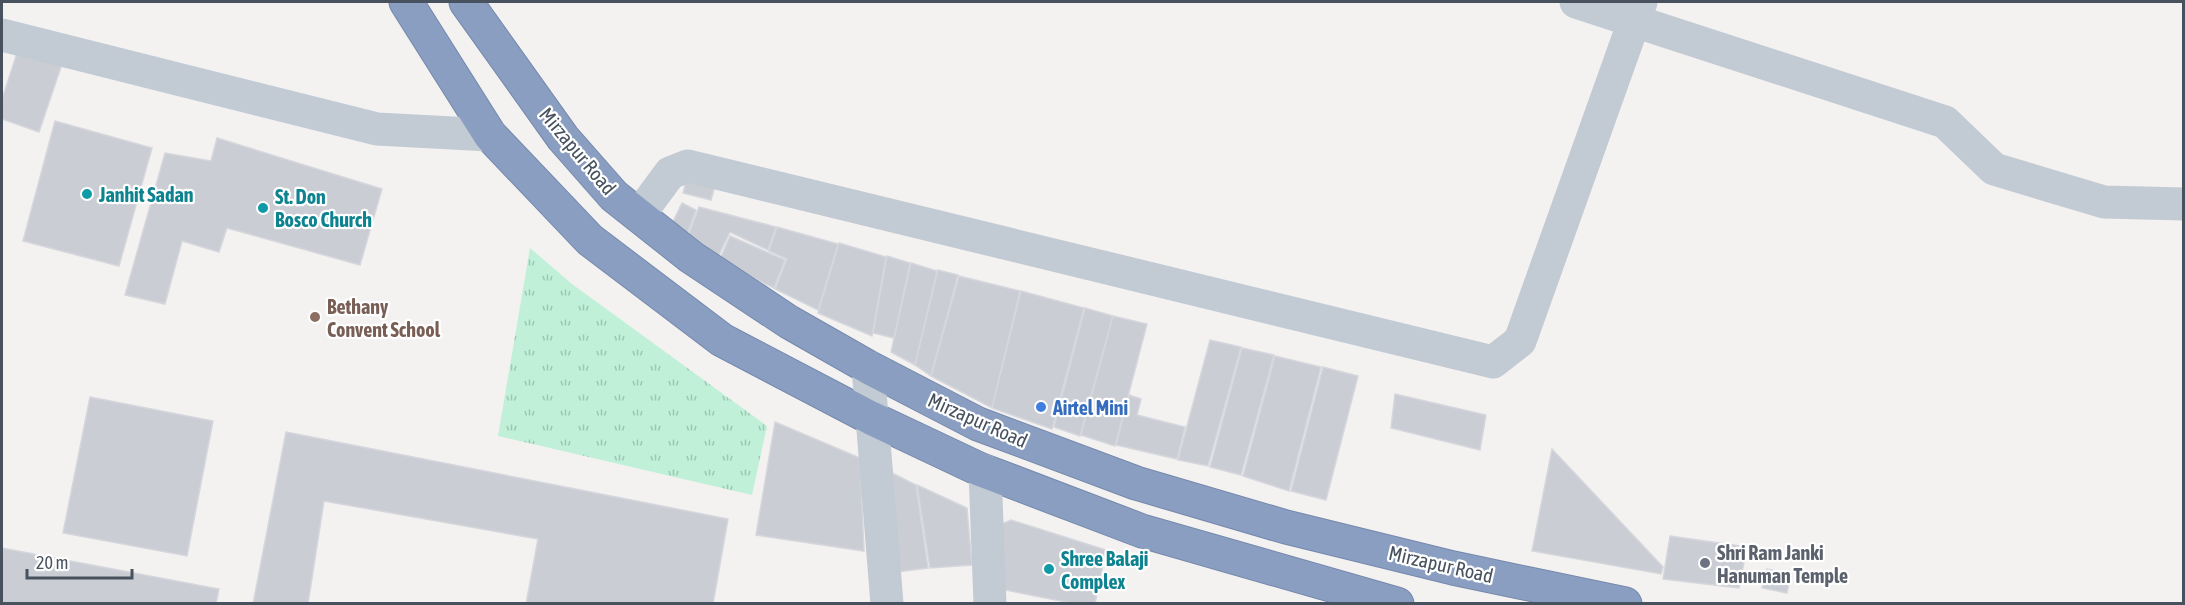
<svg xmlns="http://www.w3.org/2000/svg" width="2185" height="605" viewBox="0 0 2185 605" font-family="'Asap Condensed',sans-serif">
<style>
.park{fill:url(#park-tufts)}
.building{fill:#cbcdd4;stroke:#d5d7dd;stroke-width:1.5}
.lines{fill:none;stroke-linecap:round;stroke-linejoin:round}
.highway-casing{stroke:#7489ac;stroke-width:35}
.minor{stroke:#c2cad3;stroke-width:33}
.highway{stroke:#899ec0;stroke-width:33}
.culture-dot{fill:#0f9aa8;stroke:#fff;stroke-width:2}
.education-dot{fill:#8d6e63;stroke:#fff;stroke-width:2}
.shop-dot{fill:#3f7fe0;stroke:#fff;stroke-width:2}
.worship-dot{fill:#6b7280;stroke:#fff;stroke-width:2}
.labels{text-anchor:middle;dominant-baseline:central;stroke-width:4.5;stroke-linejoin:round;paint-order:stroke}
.street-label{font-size:20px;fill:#48525f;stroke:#fff}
.culture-label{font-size:20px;font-weight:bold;fill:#0d838f;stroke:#fff;text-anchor:start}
.education-label{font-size:20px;font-weight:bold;fill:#785e54;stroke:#fff;text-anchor:start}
.shop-label{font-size:20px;font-weight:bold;fill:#366cbe;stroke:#fff;text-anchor:start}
.worship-label{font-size:20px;font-weight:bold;fill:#5b616d;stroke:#fff;text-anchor:start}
</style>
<defs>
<pattern id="park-tufts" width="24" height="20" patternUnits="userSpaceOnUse" patternTransform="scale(1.5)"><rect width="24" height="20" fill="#c0f1d8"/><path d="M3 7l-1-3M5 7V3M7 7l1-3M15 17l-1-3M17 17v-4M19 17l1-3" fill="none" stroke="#9ec6b2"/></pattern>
</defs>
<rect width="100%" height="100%" fill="#f4f1f1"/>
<polygon class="park" points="530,248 572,284 767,426 752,495 498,436"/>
<g class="building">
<polygon points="18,50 62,64 39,132 2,119 2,99"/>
<polygon points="55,121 152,148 119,266 23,241"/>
<polygon points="217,138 382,189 360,265 227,228 219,252 182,241 165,304 125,295 165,153 211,161"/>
<polygon points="688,174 716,182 711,200 683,193"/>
<polygon points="682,203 696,210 685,240 669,230"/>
<polygon points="699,207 776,227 768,250 730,232 717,259 686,241"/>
<polygon points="777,227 838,244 818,310 775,289 787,259 769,251"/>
<polygon points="730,236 785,260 774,288 719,261"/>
<polygon points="839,243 886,257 872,336 818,313"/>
<polygon points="887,256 910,263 894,338 873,333"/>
<polygon points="911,263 937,271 915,365 891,352"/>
<polygon points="938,270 958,275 931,376 915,365"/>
<polygon points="959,276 1020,291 992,408 931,376"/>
<polygon points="1021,291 1084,308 1052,429 992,408"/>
<polygon points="1085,308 1113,316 1080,436 1054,427"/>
<polygon points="1113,316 1147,324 1115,446 1081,435"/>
<polygon points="1210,340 1241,347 1208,466 1178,460"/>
<polygon points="1242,348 1274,355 1241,475 1210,467"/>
<polygon points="1275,356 1321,367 1289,491 1243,476"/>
<polygon points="1323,367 1358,376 1326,500 1291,491"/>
<polygon points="1395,394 1486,415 1480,450 1391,428"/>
<polygon points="1129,395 1141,399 1137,415 1185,427 1177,459 1116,445"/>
<polygon points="90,397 213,421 187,556 63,533"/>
<polygon points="775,422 860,458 864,551 756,535"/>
<polygon points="286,432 728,519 713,604 526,604 538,539 324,501 308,604 253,604"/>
<polygon points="1552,449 1663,567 1661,574 1532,551"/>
<polygon points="880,467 916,485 928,568 889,573"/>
<polygon points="917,485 967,508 972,565 930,568"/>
<polygon points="1011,520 1106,550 1095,604 1076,604 995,588 997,526"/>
<polygon points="1670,536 1747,547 1739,588 1663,579"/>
<polygon points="2,548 219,589 216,604 2,604"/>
<polygon points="1767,569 1791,574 1787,593 1762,588"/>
</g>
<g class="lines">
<defs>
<g id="highway">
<polyline points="406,2 490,135 590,240 722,340 871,418 979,469 1142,531 1397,604"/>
<polyline points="466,2 563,138 614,196 691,257 789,322 868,367 978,424 1136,483 1286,527 1453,568 1625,604"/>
</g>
</defs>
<use href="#highway" class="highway-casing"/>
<g class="minor">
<polyline points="1576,2 1945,122 1994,169 2104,202 2184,204"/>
<polyline points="2,35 377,129 490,135"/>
<polyline points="639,215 670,173 688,166 1493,362 1520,341 1641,2"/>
<polyline points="868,367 887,604"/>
<polyline points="985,471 990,604"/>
</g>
<use href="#highway" class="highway"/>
</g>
<g class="culture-dot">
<circle cx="87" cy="194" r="6"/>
<circle cx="263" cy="208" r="6"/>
<circle cx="1049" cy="569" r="6"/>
</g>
<circle class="education-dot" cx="315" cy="317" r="6"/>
<circle class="shop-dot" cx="1041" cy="407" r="6"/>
<circle class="worship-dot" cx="1705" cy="563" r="6"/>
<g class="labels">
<g class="street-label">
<text transform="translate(578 151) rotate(50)">Mirzapur Road</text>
<text transform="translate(978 420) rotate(24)">Mirzapur Road</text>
<text transform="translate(1441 564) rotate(13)">Mirzapur Road</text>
</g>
<g class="culture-label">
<text x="99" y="194">Janhit Sadan</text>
<text x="275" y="196">St. Don<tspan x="275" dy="23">Bosco Church</tspan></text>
<text x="1061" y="558">Shree Balaji<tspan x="1061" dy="23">Complex</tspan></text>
</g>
<g class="education-label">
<text x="327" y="306">Bethany<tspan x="327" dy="23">Convent School</tspan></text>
</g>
<g class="shop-label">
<text x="1053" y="407">Airtel Mini</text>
</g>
<g class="worship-label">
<text x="1717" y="552">Shri Ram Janki<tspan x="1717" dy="23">Hanuman Temple</tspan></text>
</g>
</g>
<rect width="2185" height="605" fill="none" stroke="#48525f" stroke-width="6"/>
<path d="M27 569v9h105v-9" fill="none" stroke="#48525f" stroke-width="3"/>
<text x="36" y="569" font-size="18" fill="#48525f" stroke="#ffffff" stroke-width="4.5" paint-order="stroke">20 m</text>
</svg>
